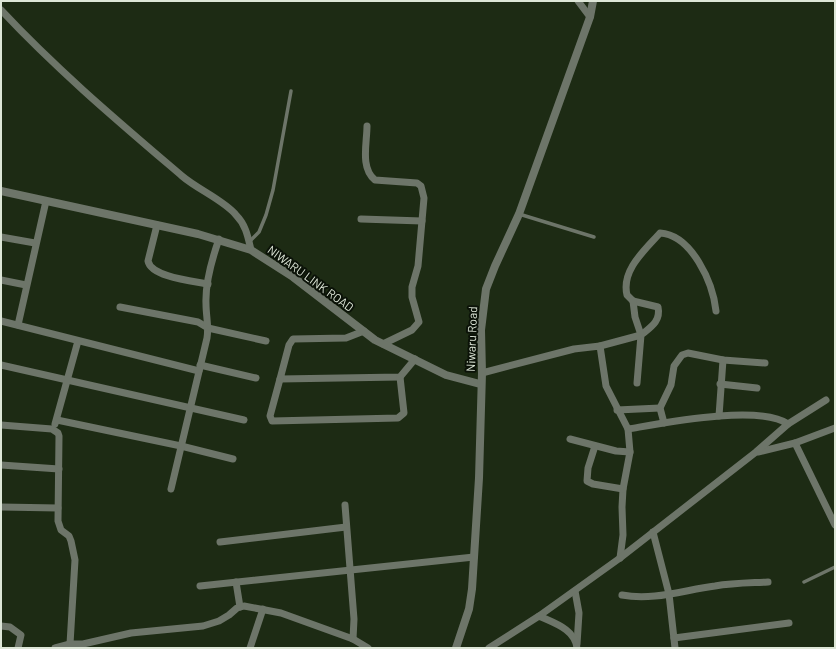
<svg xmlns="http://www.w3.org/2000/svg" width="836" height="649" viewBox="0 0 836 649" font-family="Barlow,sans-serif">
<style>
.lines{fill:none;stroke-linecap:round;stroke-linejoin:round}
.service{stroke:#6d7569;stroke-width:3.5}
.minor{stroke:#6d7569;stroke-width:7}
.tertiary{stroke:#6d7569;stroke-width:8}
.labels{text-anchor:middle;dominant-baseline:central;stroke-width:4;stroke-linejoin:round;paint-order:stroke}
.street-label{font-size:12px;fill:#dde6d7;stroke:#0b1208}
</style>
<rect width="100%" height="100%" fill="#1d2b14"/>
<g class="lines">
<g class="service">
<polyline points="519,214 594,237"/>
<polyline points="249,242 259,232 266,215 273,190 291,91"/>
<polyline points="804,582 835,567"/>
</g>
<g class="minor">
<polyline points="578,1 590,17"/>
<path d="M1,10C57,70 120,123 182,176C197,189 225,201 236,215C246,225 248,237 251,250"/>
<path d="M367,126C367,143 360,168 375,180L417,183L421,186L424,198L418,266L412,287V297L419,322L412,330L383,344"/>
<polyline points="361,219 422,221"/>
<path d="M157,225L148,261C151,277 193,281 208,284"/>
<polyline points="1,237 35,243"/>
<polyline points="1,280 26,285"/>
<path d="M633,301L658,307C661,321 651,327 641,335L637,383"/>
<polyline points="120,307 198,322 208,328 266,341"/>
<polyline points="1,321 199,371"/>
<polyline points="18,325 46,201"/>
<polyline points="364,331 346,338 293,339 289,345 280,379 400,377 415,359"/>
<path d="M600,346L641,335L635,317L633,301L627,295C621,270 645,250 660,233C692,235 713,283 716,311"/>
<polyline points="1,365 244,420"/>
<polyline points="200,365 256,378"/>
<polyline points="482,373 574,349 600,346 606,386 628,429 630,452 623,489 622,507 623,535 620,558"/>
<polyline points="280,379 270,416 272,421 398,418 404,413 400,377"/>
<polyline points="720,384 757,388"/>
<polyline points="617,410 660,408"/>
<polyline points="719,416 723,360"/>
<polyline points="57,420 181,446 233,459"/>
<polyline points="664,423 660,408 671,385 674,366 682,355 688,353 723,360 765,363"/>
<polyline points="55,424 78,341"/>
<polyline points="788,424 826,400"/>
<polyline points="1,425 52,429 58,433 59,436 58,521 61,530 69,536 71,541 75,560 70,644"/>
<polyline points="570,439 616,451 630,452"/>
<polyline points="795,443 835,428"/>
<polyline points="595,446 588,468 587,481 593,484 623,489"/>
<polyline points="758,452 795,443 835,525"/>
<polyline points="1,465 59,469"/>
<path d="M171,489L207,338C209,326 206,316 206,304C205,283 212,259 219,239"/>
<polyline points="345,505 354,619 353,639"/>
<polyline points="1,507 58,508"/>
<polyline points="653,532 669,594 675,648"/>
<polyline points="220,542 346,527"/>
<polyline points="236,582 240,607"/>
<polyline points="200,586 474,557"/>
<polyline points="575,591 579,613 577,644"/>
<path d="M622,595C653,601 684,590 715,586C733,583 750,583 768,582"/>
<path d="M539,616L620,558L756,452L788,424C759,404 664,423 628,429"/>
<polyline points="1,626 10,627 21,635 18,648"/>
<polyline points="674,638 789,623"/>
<polyline points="55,648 70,644 83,644 131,633 203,626 219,621 229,615 237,608 244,606 281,613 353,639 368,648"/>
<polyline points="250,648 263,609"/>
<path d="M489,648L539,616C554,623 575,629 577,648"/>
</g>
<g class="tertiary">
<polyline points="1,191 198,234 251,250 293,277 375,340 446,375 480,384"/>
<polyline points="456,648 469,609 472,589 479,478 482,373 481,330 486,289 495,266 519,214 590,17 593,1"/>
</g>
</g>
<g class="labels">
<g class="street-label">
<text transform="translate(311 278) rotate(36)">NIWARU LINK ROAD</text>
<text transform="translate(471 339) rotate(-88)">Niwaru Road</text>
</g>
</g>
<rect width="836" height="649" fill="none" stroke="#dde6d7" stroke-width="4"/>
</svg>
